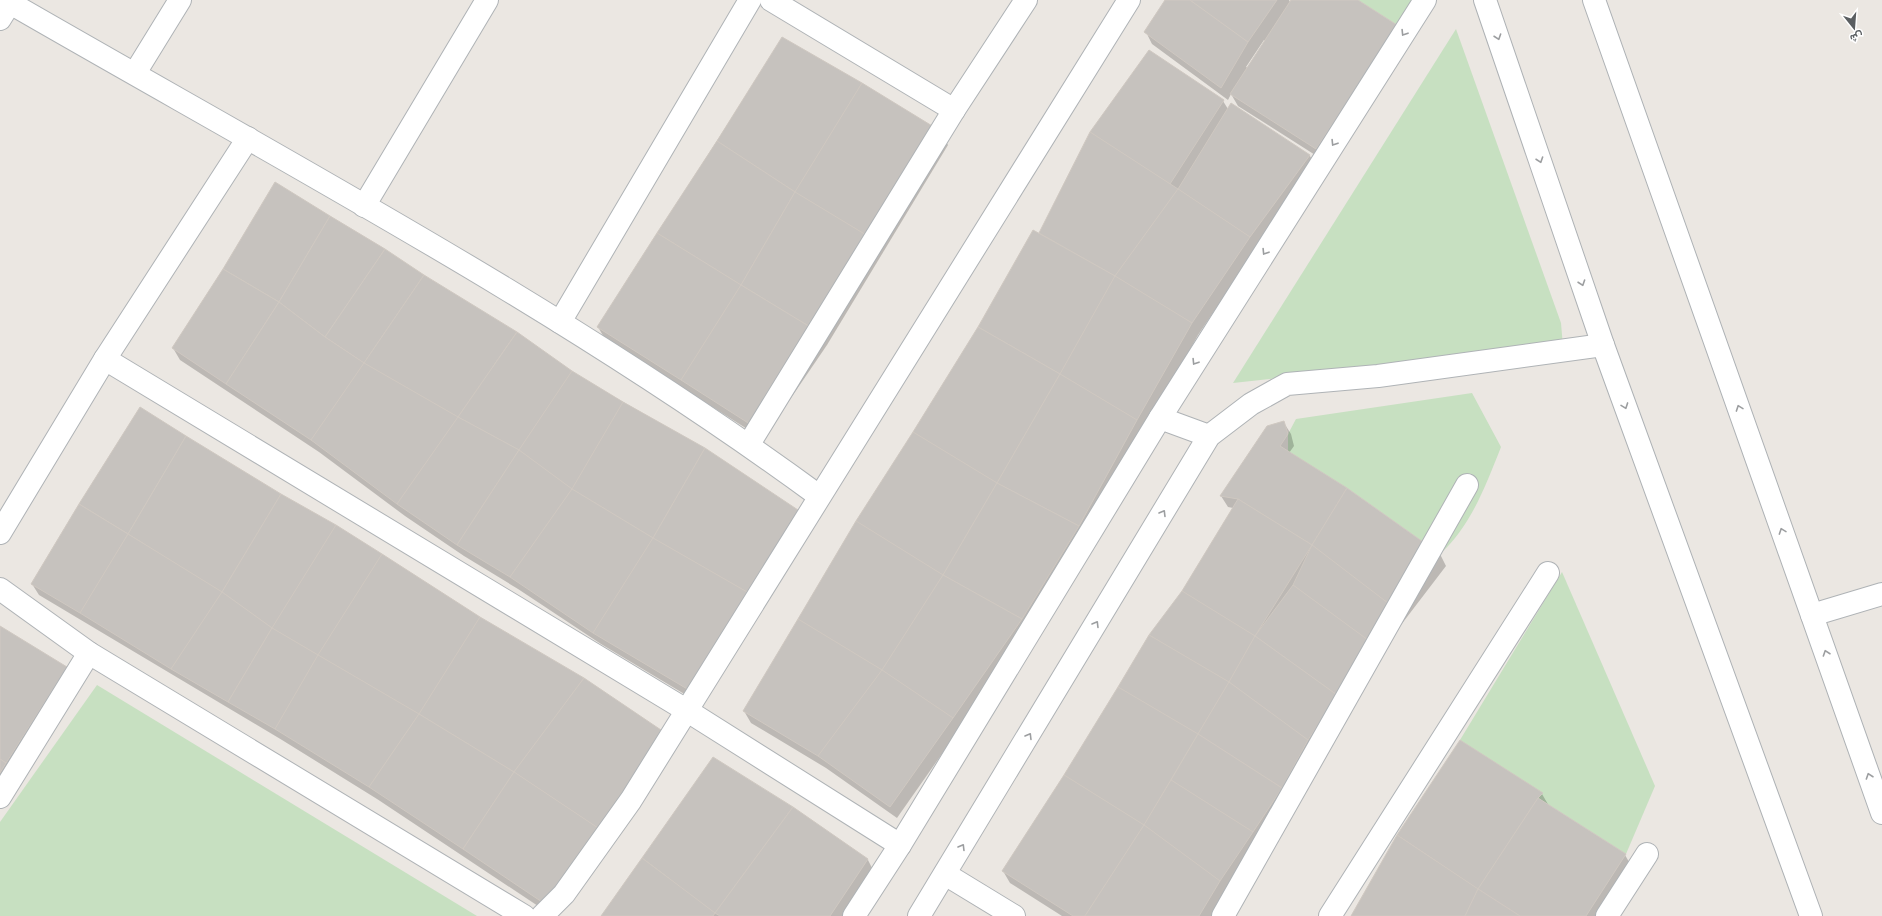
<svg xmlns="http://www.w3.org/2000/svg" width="1882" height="916" viewBox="0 0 1882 916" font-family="'PT Sans',Vazirmatn,sans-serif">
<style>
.green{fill:#c7e0c1}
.shadow{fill:#0003;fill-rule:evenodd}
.building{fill:#c6c2be;stroke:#cfc8c1}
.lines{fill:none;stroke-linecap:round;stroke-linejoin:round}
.minor-casing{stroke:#afb3b6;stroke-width:24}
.tertiary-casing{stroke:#afb3b6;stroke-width:24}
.secondary-casing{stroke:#aeb2b5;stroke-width:24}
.minor{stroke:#fff;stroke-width:22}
.tertiary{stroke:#fff;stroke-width:22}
.secondary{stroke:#fff;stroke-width:22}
.oneway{stroke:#9c9ea0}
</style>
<rect width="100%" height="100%" fill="#ebe7e2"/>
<g class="green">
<polygon points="1358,0 1412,0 1397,25"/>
<polygon points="1456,29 1561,323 1563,347 1233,383"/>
<path d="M1472,393L1501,447C1486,485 1471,526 1440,554L1347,488L1288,452V434L1296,419Z"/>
<polygon points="1562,572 1655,786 1626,854 1538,798 1460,740"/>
<polygon points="97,685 477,916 0,916 0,822"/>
</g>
<g class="shadow">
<path d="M1166,0H1289L1290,2L1292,0H1356L1396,25L1323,160L1238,106L1231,94L1228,100L1152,44L1146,32ZM1264,40L1266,41L1248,68L1246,67Z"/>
<polygon points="782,39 941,133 948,145 827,345 763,439 605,339 598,327"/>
<polygon points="1223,101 1228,109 1310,156 1316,167 1256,249 1198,335 1086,538 1028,631 897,818 826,768 751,723 744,711 857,521 1039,235 1091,132"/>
<polygon points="173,348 571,372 705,449 807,517 813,529 760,608 701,704 601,644 518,589 464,556 405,516 319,452 180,360"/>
<polygon points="1284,423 1291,434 1294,446 1289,453 1440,554 1446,566 1378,655 1213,916 1062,916 1010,883 1003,871 1182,592 1233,508 1228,507 1221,496"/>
<polygon points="280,494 660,731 667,742 553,916 377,799 282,740 39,595 32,584"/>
<polygon points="0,628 66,668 73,680 0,796"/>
<polygon points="1542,794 1549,806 1625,855 1632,867 1601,916 1352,916"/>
<polygon points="792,808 868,860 874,872 844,916 602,916"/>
</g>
<g class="building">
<polygon points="1165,0 1190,0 1248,42 1221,88 1144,32"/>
<polygon points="1190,0 1277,0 1248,42"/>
<polygon points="1291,0 1358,0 1397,25 1316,149 1230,94"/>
<polygon points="782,37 862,83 795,192 717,141"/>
<polygon points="1149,50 1224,100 1170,184 1090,132"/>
<polygon points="862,83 942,132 876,241 795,192"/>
<polygon points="1231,103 1310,155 1250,237 1178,189"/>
<polygon points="1090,132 1178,189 1115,276 1039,233"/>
<polygon points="717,141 795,192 741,285 657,233"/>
<polygon points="275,182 330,216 279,302 223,269"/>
<polygon points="1178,189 1250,237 1192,323 1115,276"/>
<polygon points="795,192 876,241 820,333 741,285"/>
<polygon points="330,216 385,249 325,337 279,302"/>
<polygon points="1033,230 1115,276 1060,374 978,327"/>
<polygon points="657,233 741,285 681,380 597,327"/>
<polygon points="385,249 424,275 364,363 325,337"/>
<polygon points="223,269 279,302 226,384 172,348"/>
<polygon points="424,275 517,332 458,417 364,363"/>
<polygon points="1115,276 1192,323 1137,420 1060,374"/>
<polygon points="741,285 820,333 756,428 681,380"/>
<polygon points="279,302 325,337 364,363 311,440 226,384"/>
<polygon points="978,327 1060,374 997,483 913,432"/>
<polygon points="517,332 572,371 519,450 458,417"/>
<polygon points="364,363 458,417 397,504 311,440"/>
<polygon points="572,371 623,402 572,489 519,450"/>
<polygon points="1060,374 1137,420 1079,526 997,483"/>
<polygon points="623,402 705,448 653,538 572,489"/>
<polygon points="140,407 186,436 128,534 79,504"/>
<polygon points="458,417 519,450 457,545 397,504"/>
<polygon points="1284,421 1288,434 1280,446 1347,488 1312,545 1238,499 1220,496 1267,426"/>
<polygon points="913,432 997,483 943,575 856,521"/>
<polygon points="186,436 281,494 222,592 128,534"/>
<polygon points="705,448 807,516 754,596 653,538"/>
<polygon points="519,450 572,489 510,577 457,545"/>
<polygon points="997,483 1079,526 1022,619 943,575"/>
<polygon points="1347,488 1440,554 1397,610 1312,545"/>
<polygon points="572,489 653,538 593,633 510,577"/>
<polygon points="281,494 336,525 272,628 222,592"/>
<polygon points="1238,499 1312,545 1255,636 1182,591"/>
<polygon points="79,504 128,534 80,613 31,584"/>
<polygon points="856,521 943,575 882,670 798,619"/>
<polygon points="336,525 382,554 318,655 272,628"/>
<polygon points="128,534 222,592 171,669 80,613"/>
<polygon points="653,538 754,596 694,693 593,633"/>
<polygon points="1312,545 1397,610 1372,643 1293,585"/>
<polygon points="382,554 480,617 419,714 318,655"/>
<polygon points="943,575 1022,619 953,718 882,670"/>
<polygon points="1293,585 1372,643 1337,695 1255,636"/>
<polygon points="1182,591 1255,636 1229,682 1149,635"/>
<polygon points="222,592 272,628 228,702 171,669"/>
<polygon points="480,617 584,678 514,772 419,714"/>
<polygon points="798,619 882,670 818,756 743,711"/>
<polygon points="0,626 67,667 6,763 0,759"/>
<polygon points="272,628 318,655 275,729 228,702"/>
<polygon points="1149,635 1229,682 1198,734 1118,687"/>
<polygon points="1255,636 1337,695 1308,740 1229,682"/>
<polygon points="318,655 419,714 369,787 275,729"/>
<polygon points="882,670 953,718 890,807 818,756"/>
<polygon points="584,678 661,730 601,830 514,772"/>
<polygon points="1229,682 1308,740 1282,788 1198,734"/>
<polygon points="1118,687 1198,734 1144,825 1064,775"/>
<polygon points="419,714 514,772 463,849 369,787"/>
<polygon points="1198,734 1282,788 1253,832 1171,780"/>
<polygon points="1460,740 1543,793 1538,798 1478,889 1397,835"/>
<polygon points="713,757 793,807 715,913 642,858"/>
<polygon points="0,759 6,763 0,773"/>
<polygon points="514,772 601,830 548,906 463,849"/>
<polygon points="1064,775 1144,825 1085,916 1073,916 1002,871"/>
<polygon points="1171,780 1253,832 1220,881 1144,825"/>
<polygon points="1538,798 1626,854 1586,916 1520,916 1478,889"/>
<polygon points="793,807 868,859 830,916 720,916 715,913"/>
<polygon points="1144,825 1220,881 1199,916 1085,916"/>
<polygon points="1397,835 1478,889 1465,916 1351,916"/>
<polygon points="642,858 715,913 713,916 601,916"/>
<polygon points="1478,889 1520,916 1465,916"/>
</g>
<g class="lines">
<defs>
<g id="minor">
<path d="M5,0C280,159 563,308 819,496"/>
<polyline points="771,0 954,110"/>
<polyline points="0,19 10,3"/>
<polyline points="135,73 180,0"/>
<polyline points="364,206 487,0"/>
<polyline points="560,322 750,0"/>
<polyline points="105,359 686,710 900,845"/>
<polyline points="749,444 954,110 1026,0"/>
<polyline points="0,533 105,359 248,138"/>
<polyline points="0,589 89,653 524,916"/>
<polyline points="1812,615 1882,594"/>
<polyline points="0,797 89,653"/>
<polyline points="945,874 1014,916"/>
<polyline points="542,916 564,894 631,800 1129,0"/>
<polyline points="1223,916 1467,485"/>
<polyline points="1330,916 1548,573"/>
<polyline points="1607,916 1647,854"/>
</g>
<g id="tertiary">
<polyline points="1160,418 1209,436"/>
<polyline points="854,916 900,845 1160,418 1425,0"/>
<polyline points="919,916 1209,436 1251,404 1287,384 1378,376 1603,345"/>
</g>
<g id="secondary">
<polyline points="1485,0 1603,345 1811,916"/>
<polyline points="1594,0 1882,813"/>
</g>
</defs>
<use href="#minor" class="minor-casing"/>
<use href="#tertiary" class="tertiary-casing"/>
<use href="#secondary" class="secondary-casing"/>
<use href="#minor" class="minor"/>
<use href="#tertiary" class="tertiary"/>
<use href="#secondary" class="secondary"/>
</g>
<defs><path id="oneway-chevron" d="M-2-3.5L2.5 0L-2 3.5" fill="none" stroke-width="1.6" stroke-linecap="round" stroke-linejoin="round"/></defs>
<g class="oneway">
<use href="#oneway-chevron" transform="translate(1404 33) rotate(122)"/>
<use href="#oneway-chevron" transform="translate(1498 37) rotate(71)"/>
<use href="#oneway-chevron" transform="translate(1334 143) rotate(122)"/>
<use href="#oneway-chevron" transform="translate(1540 160) rotate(71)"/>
<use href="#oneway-chevron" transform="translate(1265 252) rotate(122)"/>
<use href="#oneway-chevron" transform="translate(1582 283) rotate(71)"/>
<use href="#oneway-chevron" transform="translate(1195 362) rotate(122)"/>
<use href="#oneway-chevron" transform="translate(1625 406) rotate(70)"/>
<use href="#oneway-chevron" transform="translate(1739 408) rotate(-110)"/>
<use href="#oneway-chevron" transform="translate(1163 513) rotate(-59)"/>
<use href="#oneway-chevron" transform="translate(1782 531) rotate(-110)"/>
<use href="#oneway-chevron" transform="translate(1096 624) rotate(-59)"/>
<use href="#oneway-chevron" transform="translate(1826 653) rotate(-109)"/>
<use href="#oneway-chevron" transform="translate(1029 736) rotate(-59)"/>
<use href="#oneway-chevron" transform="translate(1869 776) rotate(-109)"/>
<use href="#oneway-chevron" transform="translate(962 847) rotate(-59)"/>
</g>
<g transform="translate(1854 28) rotate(163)" stroke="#ffffff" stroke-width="3" paint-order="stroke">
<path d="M0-3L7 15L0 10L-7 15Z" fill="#5a5e61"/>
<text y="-6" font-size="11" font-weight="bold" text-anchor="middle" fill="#5a5e61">ش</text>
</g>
</svg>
